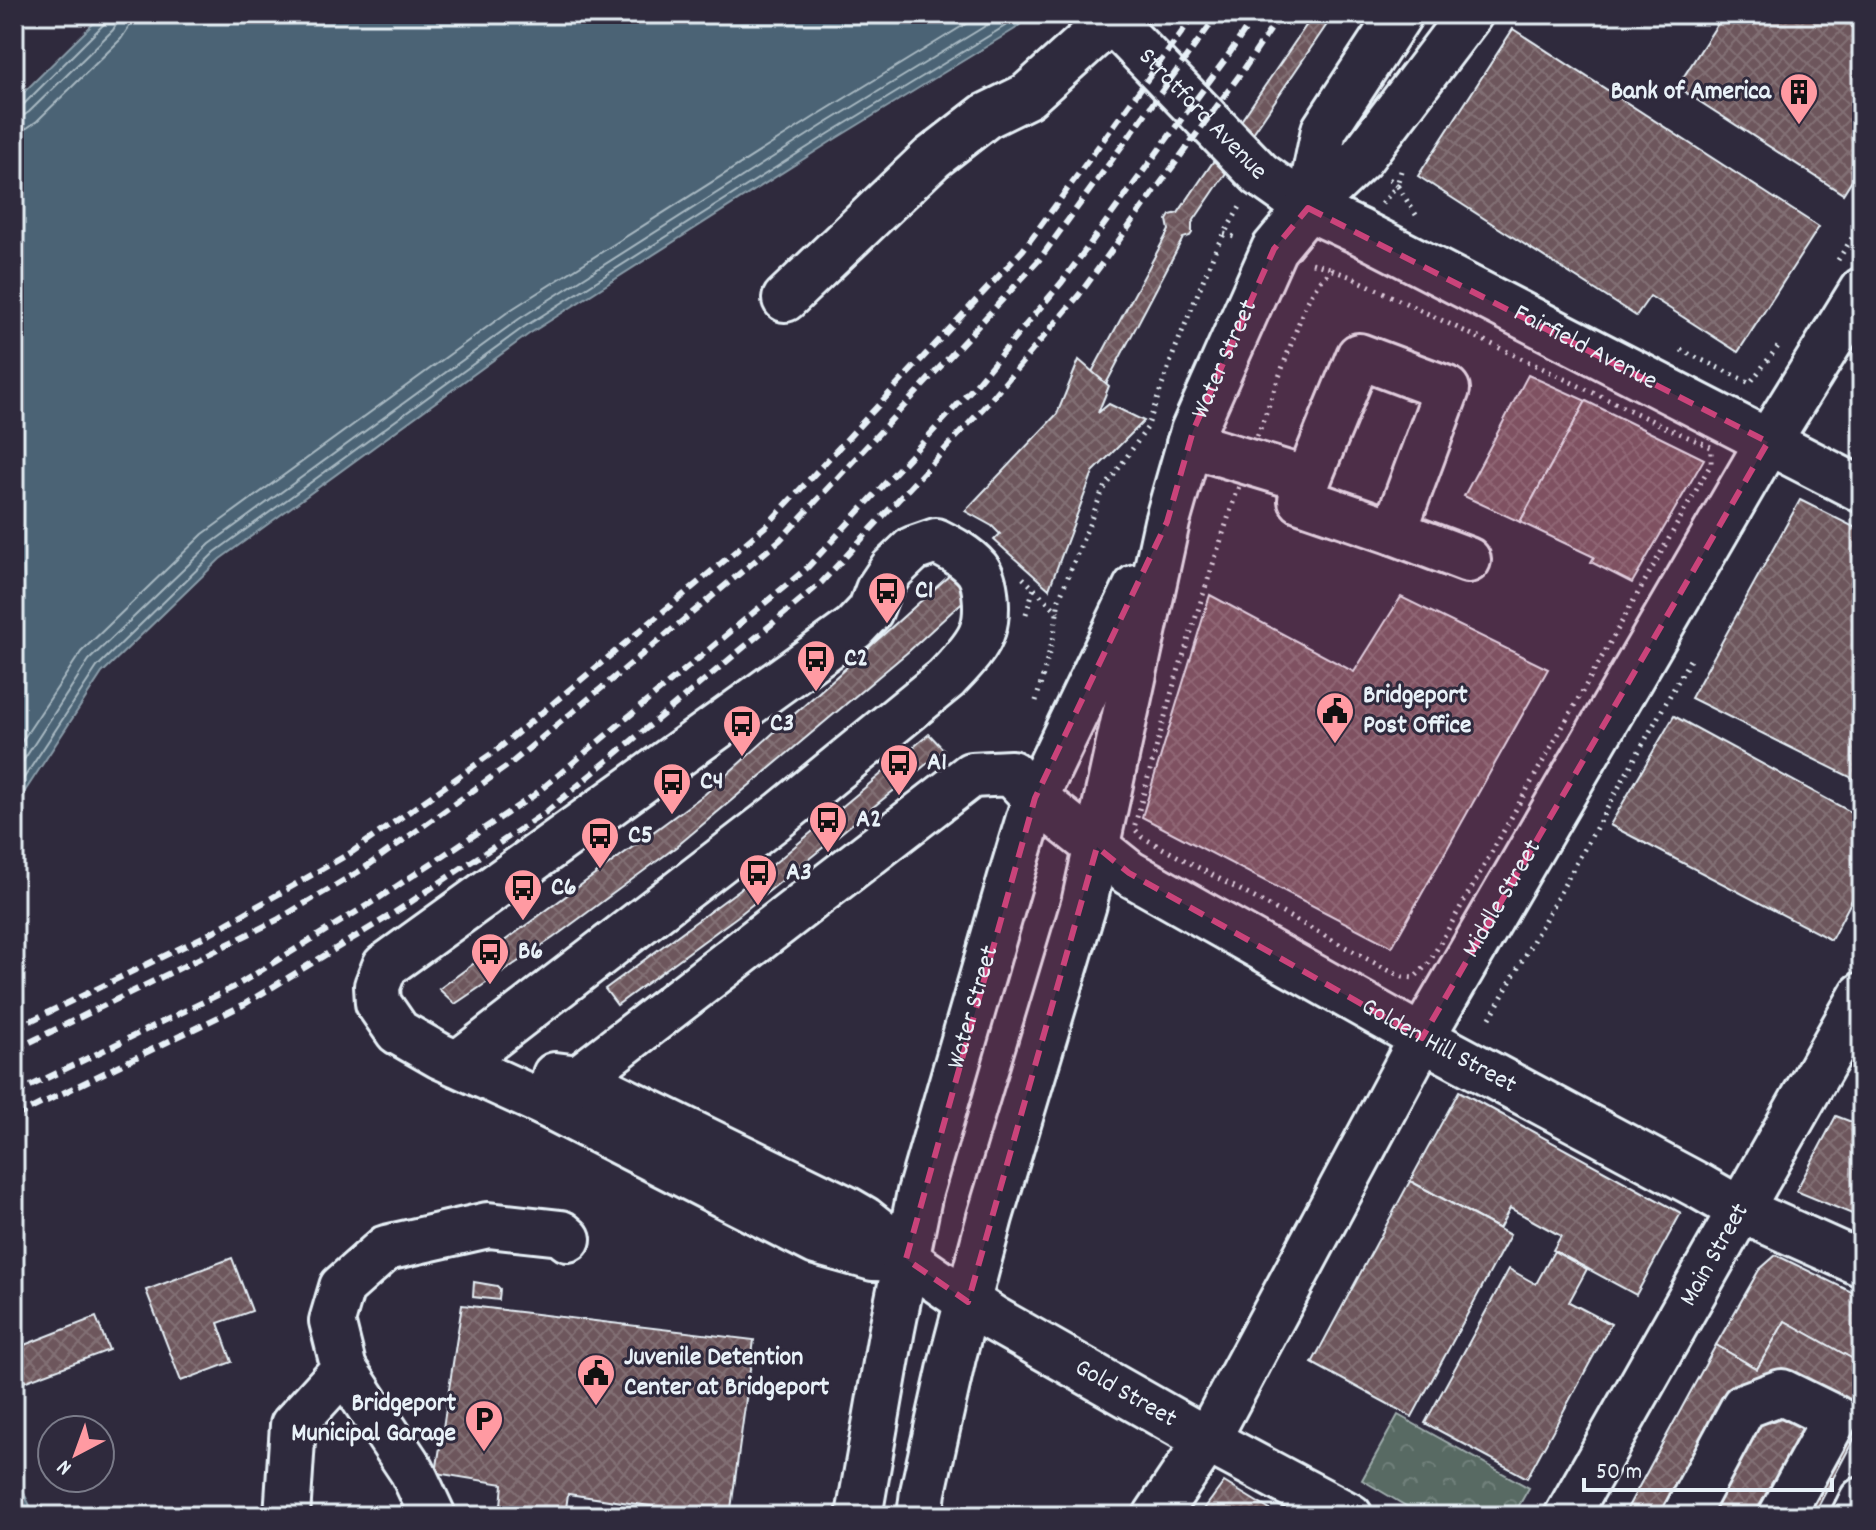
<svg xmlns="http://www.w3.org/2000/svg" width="1876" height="1530" viewBox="0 0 1876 1530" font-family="Dekko,sans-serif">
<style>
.park{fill:url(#park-crowns);stroke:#a0aeae;stroke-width:2}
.water{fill:#4b6474;stroke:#8a9ca9;stroke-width:2}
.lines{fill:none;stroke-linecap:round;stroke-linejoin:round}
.shore{stroke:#a9b9c3;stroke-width:2}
.building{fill:url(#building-cross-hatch);stroke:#e8f1f8;stroke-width:2}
.minor-casing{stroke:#e8f1f8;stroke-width:50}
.major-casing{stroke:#e8f1f8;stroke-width:50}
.path{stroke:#e8f1f8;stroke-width:5;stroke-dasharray:2 6;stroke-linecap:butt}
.minor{stroke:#2f2a3d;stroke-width:44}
.major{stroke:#2f2a3d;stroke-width:44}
.rail{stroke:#e8f1f8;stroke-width:6;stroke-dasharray:12 6;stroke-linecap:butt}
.marked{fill:#ca437a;fill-opacity:0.2;stroke:#ca437a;stroke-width:6;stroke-dasharray:16 10;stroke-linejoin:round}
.labels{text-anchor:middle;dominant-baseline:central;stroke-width:6;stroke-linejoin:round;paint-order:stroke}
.poi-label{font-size:26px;font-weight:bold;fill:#e8f1f8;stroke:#2f2a3d;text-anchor:start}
.street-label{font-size:26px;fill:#e8f1f8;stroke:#2f2a3d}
</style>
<defs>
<pattern id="park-crowns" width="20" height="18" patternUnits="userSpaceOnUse" patternTransform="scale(2)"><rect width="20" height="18" fill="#596b64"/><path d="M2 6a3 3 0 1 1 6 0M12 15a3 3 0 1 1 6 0" fill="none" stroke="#71817b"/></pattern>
<pattern id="building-cross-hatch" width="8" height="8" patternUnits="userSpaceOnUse" patternTransform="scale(2)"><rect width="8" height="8" fill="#6d575c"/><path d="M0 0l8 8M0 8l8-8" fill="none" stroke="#827074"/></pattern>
</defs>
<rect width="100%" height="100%" fill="#2f2a3d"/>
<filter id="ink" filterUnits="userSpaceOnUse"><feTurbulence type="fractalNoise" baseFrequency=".0125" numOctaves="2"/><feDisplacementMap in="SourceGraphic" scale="16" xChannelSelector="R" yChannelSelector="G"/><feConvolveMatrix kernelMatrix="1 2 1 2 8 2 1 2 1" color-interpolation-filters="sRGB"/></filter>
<g filter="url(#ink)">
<polygon class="park" points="1398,1415 1529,1488 1513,1516 1423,1516 1362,1480"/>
<g class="water">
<polygon points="103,14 1032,14 1015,29 835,139 529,334 220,559 102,673 14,808 14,102"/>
<polygon points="14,1473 35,1516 14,1516"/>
</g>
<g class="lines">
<g class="shore">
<polyline points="14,107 23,105 105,23 108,14"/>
<polyline points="14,117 23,116 29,112 113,30 117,23 118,14"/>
<polyline points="14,130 27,128 37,121 121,39 129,27 130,14"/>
<polyline points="14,753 81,652 203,534 512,309 819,114 982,14"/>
<polyline points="14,775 89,660 210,544 519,319 825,124 1005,14"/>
<polyline points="14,793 97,667 215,552 524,327 830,133 1010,23 1020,14"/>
</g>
</g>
<g class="building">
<polygon points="1314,14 1334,14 1192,223 1192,233 1190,236 1183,238 1106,384 1092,372 1169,230 1167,220 1170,215 1178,213"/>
<polygon points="1724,14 1862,14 1862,164 1843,194 1677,87"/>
<polygon points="1513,29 1819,227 1738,352 1650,296 1636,316 1418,176"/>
<polygon points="1079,360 1109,386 1098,413 1109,404 1144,421 1093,472 1049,589 994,540 1000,534 992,526 965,511 1057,414"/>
<polygon points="1528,375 1586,401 1520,522 1464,496"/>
<polygon points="1586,401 1704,459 1632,583 1591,562 1594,557 1520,522"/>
<polygon points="1800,500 1862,531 1862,783 1691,698"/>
<polygon points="950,575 970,595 909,651 676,847 553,938 455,1004 439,989 705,794"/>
<polygon points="1210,595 1354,672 1401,597 1548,669 1392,947 1142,817"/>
<polygon points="1674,716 1862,818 1862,881 1831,940 1610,825"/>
<polygon points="929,734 944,750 738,916 617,1005 605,989 770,867"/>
<polygon points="1459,1091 1681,1213 1636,1295 1553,1250 1561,1236 1510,1208 1499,1229 1410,1181"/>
<polygon points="1836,1116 1862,1126 1862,1218 1796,1191"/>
<polygon points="1410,1181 1510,1235 1412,1417 1312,1363"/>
<polygon points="1554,1251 1587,1269 1569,1302 1611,1324 1527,1478 1425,1423 1509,1269 1536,1284"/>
<polygon points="1776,1255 1862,1297 1862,1364 1785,1321 1757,1369 1716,1345 1759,1270"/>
<polygon points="232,1258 252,1311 218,1323 232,1362 181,1381 146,1290"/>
<polygon points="474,1282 497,1286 500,1289 499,1300 473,1297"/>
<polygon points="462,1305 754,1340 730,1516 717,1516 568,1494 565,1516 500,1516 503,1484 436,1473"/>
<polygon points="96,1317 109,1350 21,1383 14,1365 14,1349"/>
<polygon points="1785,1321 1862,1364 1862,1424 1813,1516 1623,1516 1716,1345 1757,1369"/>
<polygon points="1224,1482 1280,1516 1199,1516"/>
</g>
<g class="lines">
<defs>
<g id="minor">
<polyline points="785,299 932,158 986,116 1027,96 1111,20"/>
<polyline points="1189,444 1308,480 1359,356 1447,389 1394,532 1468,560"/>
<polyline points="1308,480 1301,500 1394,532"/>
<path d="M457,1064L781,814L946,679C958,666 978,647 983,629C988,614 987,582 977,569C966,556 950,548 936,541L913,549L892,569L878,590L870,611L854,628L385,966L377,986L378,1003L398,1032L440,1056L545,1104L816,1242L873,1258L906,1259"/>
<path id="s1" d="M555,1075L579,1078L845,1208L864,1219L879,1231L906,1259L968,1302L994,1319L1207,1440L1350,1516"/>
<path id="s2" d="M545,1104L971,775L1011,773L1035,798L1129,873L1422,1038L1697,1185L1739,1209L1862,1264"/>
<polyline points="344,1369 332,1321 342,1287 386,1248 488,1225 561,1233 568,1239"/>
<polyline points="287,1516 293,1425 344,1369 412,1471 433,1516"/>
<path id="s3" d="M1156,1516L1207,1440L1429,1025L1768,442L1862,290"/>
<polyline points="1685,1516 1744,1406 1782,1392 1835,1418 1781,1516"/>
<polyline points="1854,1516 1862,1500"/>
</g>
<g id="major">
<path id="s4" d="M1105,14L1260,174L1308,208L1360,232L1862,490"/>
<polyline points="1308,208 1324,130 1400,14"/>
<path id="s5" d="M859,1516L892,1329L920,1192L1012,874L1035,798L1136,587"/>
<path id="s6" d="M920,1516L923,1492L953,1357L990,1217L1084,904L1167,522L1193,431L1274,249L1308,208L1361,158L1470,14"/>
<path id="s7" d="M1567,1516L1862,995"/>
</g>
</defs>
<use href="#minor" class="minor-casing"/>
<use href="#major" class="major-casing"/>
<g class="path">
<polyline points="1401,171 1397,185 1418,218"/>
<polyline points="1382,204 1397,185 1389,179"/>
<polyline points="1224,234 1238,238"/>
<polyline points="1838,260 1862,222"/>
<polyline points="1312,263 1333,269"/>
<polygon points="1332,270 1349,276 1665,427 1711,447 1711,464 1429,963 1414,978 1403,977 1386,969 1142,837 1134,828 1174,684 1234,500 1305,306 1318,283"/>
<polyline points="1681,350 1750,383 1780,344"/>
<polyline points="1023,578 1058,612"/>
<polyline points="1026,614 1034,588"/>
<polyline points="1036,701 1054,635 1059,599 1102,492 1147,428 1174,352 1217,246 1240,207"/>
<polyline points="1490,1018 1692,656"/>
</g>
<use href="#minor" class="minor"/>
<use href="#major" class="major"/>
<g class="rail">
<polyline points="14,1029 205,936 352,852 498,749 766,526 1023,250 1195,14"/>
<polyline points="14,1050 277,920 363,869 510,764 780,540 1039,260 1218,14"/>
<polyline points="14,1094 234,987 379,898 533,796 807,568 971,390 1062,282 1227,57 1256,14"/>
<polyline points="14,1117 243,1005 391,915 546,812 821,583 987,404 1079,295 1244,69 1281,14"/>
</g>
</g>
</g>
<path class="marked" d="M1308,208L1768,442L1422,1038L1129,873L1097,847L968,1302L906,1259L1035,798L1167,522L1193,431L1274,249Z"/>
<defs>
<symbol id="building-pin" viewBox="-11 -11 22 30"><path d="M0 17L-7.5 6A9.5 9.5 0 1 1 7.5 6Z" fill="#ff9aa2" stroke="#2f2a3d"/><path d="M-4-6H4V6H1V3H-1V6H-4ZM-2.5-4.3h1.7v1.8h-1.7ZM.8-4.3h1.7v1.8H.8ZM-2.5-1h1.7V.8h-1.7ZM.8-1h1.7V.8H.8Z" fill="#111"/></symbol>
<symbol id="bus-pin" viewBox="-11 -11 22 30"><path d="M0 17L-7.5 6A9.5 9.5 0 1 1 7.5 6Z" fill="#ff9aa2" stroke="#2f2a3d"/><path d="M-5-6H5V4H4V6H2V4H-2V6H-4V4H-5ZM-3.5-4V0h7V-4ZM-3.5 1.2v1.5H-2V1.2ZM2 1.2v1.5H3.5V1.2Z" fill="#111"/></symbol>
<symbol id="civic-pin" viewBox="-11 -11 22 30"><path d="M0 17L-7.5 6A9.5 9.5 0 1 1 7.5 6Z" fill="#ff9aa2" stroke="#2f2a3d"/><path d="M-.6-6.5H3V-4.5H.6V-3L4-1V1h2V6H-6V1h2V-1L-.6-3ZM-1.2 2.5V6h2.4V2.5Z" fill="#111"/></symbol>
<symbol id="parking-pin" viewBox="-11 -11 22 30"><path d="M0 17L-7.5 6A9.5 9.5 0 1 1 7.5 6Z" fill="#ff9aa2" stroke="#2f2a3d"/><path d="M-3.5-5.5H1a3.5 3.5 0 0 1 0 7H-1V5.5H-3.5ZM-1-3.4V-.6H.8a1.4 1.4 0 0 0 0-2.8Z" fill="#111"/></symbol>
</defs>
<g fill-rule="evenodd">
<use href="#building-pin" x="1777" y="70" width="44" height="60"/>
<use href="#bus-pin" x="865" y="569" width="44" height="60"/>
<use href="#bus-pin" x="794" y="637" width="44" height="60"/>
<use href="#civic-pin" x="1313" y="689" width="44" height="60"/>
<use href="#bus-pin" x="720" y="702" width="44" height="60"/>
<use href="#bus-pin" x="877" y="741" width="44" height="60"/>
<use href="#bus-pin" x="650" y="760" width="44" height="60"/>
<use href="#bus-pin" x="806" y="798" width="44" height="60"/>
<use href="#bus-pin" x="578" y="814" width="44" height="60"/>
<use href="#bus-pin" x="736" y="851" width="44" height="60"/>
<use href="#bus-pin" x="501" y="866" width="44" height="60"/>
<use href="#bus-pin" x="468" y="930" width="44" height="60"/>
<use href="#civic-pin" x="574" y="1351" width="44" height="60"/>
<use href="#parking-pin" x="462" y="1397" width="44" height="60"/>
</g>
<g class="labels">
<g class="poi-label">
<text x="1771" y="92" text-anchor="end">Bank of America</text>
<text x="915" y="591">C1</text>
<text x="844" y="659">C2</text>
<text x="1363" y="696">Bridgeport<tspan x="1363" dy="30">Post Office</tspan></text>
<text x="770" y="724">C3</text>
<text x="927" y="763">A1</text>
<text x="700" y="782">C4</text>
<text x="856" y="820">A2</text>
<text x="628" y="836">C5</text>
<text x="786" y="873">A3</text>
<text x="551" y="888">C6</text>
<text x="518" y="952">B6</text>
<text x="624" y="1358">Juvenile Detention<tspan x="624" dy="30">Center at Bridgeport</tspan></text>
<text x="456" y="1404" text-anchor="end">Bridgeport<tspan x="456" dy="30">Municipal Garage</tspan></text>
</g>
<g class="street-label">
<text stroke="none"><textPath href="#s4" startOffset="140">Stratford Avenue</textPath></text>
<text stroke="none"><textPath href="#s4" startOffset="592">Fairfield Avenue</textPath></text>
<text stroke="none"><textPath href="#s6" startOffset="1198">Water Street</textPath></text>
<text stroke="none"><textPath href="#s3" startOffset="708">Middle Street</textPath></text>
<text stroke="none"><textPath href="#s5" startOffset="522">Water Street</textPath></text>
<text stroke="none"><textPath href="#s2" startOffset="1088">Golden Hill Street</textPath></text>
<text stroke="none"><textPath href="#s7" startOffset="300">Main Street</textPath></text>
<text stroke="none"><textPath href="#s1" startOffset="658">Gold Street</textPath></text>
</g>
</g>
<rect width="1876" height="1530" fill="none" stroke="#2f2a3d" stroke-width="48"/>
<rect x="24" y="24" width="1828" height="1482" fill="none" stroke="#e8f1f8" stroke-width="3" filter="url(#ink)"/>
<g transform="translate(76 1454) rotate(221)"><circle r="38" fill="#2f2a3d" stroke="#797a88" stroke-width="2"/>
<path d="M0-6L14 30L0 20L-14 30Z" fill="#ff9aa2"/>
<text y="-12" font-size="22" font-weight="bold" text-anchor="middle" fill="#e8f1f8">N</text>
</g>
<path d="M1584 1478v12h248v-12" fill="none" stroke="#e8f1f8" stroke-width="4"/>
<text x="1596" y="1478" font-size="24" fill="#e8f1f8" stroke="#2f2a3d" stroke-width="6" paint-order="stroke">50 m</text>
</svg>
